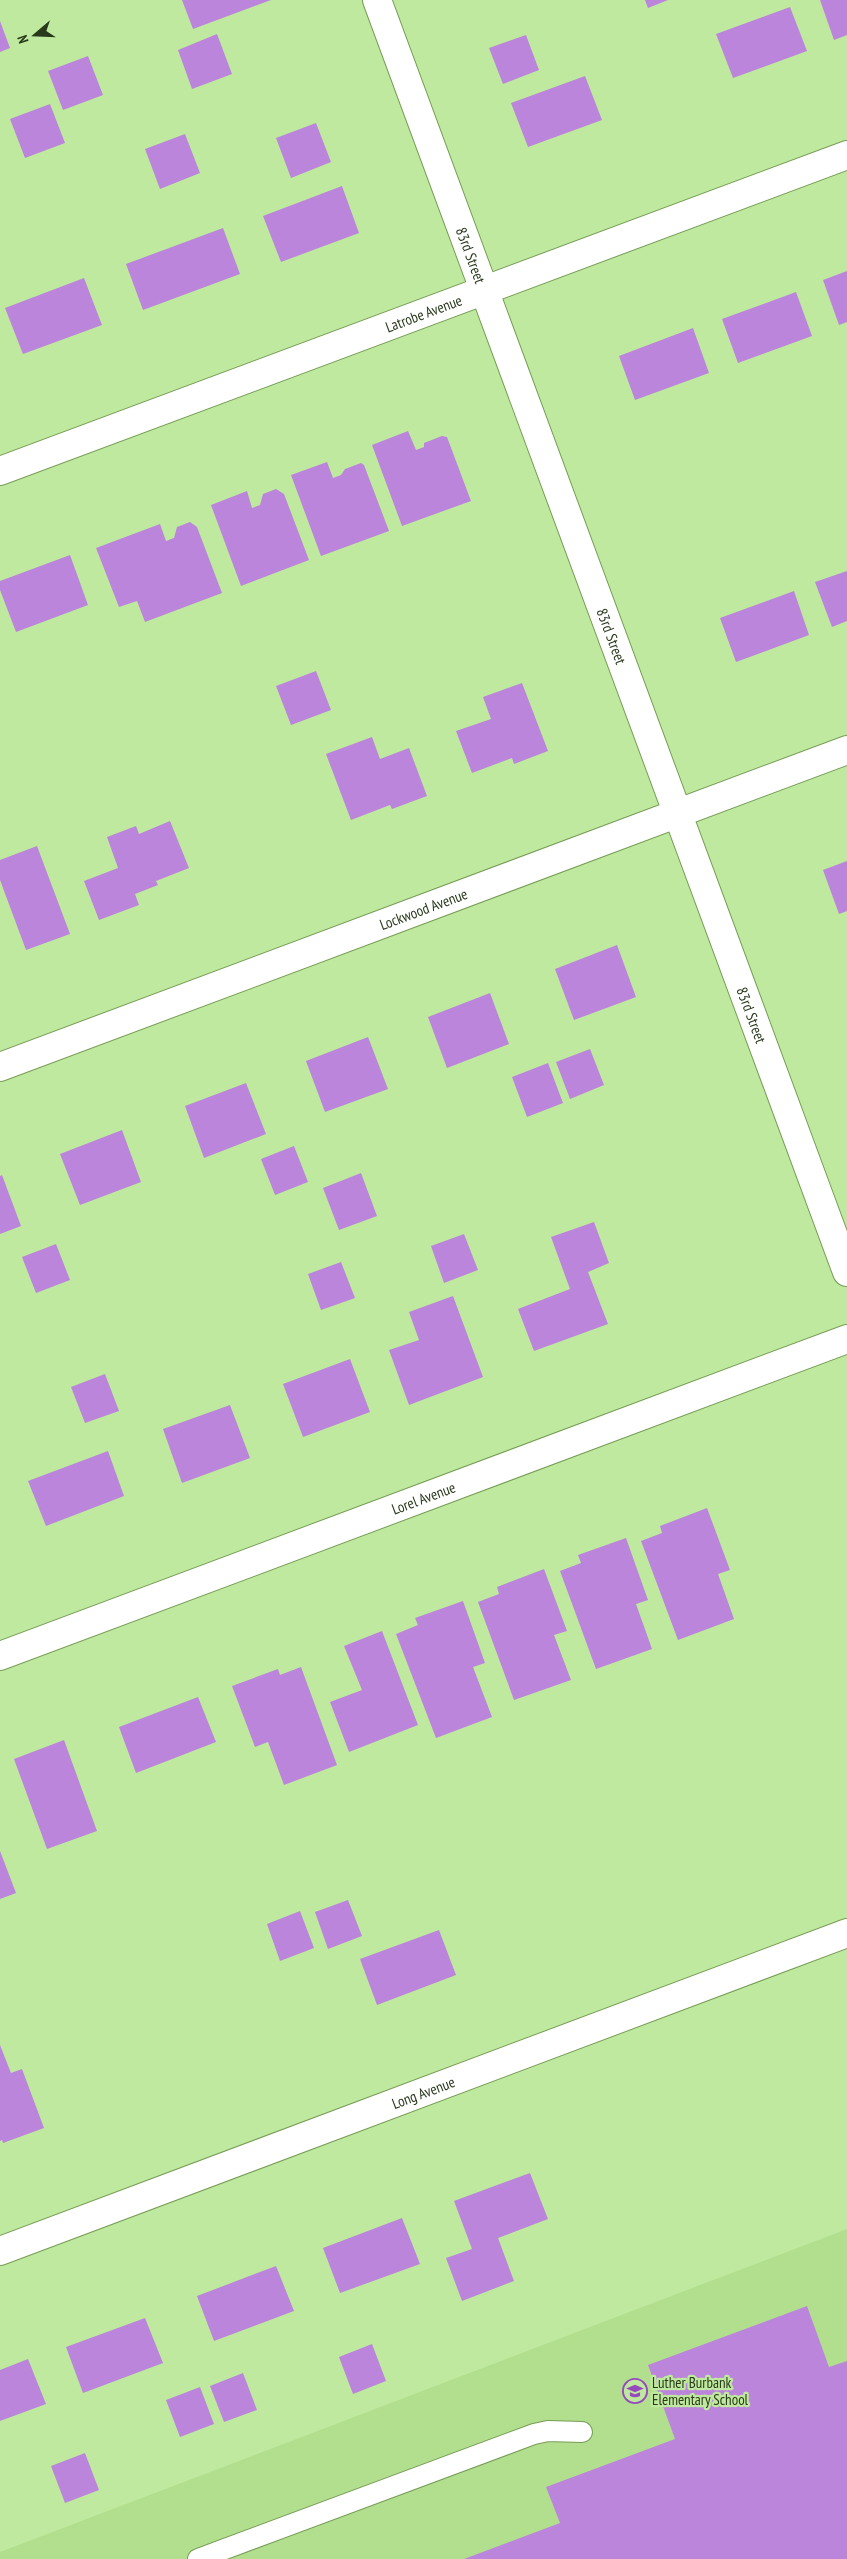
<svg xmlns="http://www.w3.org/2000/svg" width="847" height="2559" viewBox="0 0 847 2559" font-family="'PT Sans Narrow',sans-serif">
<style>
.built{fill:#b2df8e}
.building{fill:#bb85db}
.lines{fill:none;stroke-linecap:round;stroke-linejoin:round}
.service-casing{stroke:#779d57;stroke-width:22}
.minor-casing{stroke:#779d57;stroke-width:30}
.tertiary-casing{stroke:#779d57;stroke-width:30}
.service{stroke:#fff;stroke-width:20}
.minor{stroke:#fff;stroke-width:28}
.tertiary{stroke:#fff;stroke-width:28}
.labels{text-anchor:middle;dominant-baseline:central;stroke-width:4.5;stroke-linejoin:round;paint-order:stroke}
.street-label{font-size:15px;fill:#29391b;stroke:#bfe99f}
.poi-label{font-size:15px;fill:#29391b;stroke:#bfe99f;text-anchor:start}
</style>
<rect width="100%" height="100%" fill="#bfe99f"/>
<polygon class="built" points="847,2229 847,2559 0,2559 0,2552"/>
<g class="building">
<polygon points="182,0 271,0 193,29"/>
<polygon points="645,0 668,0 648,8"/>
<polygon points="820,0 847,0 847,35 834,40"/>
<polygon points="790,7 807,51 733,78 716,34"/>
<polygon points="0,21 10,48 0,52"/>
<polygon points="217,34 232,74 192,89 178,50"/>
<polygon points="526,35 539,70 503,84 489,48"/>
<polygon points="88,56 103,95 63,110 48,71"/>
<polygon points="585,76 602,120 528,147 511,103"/>
<polygon points="50,104 65,143 25,158 10,119"/>
<polygon points="316,123 331,162 291,178 276,138"/>
<polygon points="185,134 200,173 160,189 145,149"/>
<polygon points="342,186 359,233 281,262 263,216"/>
<polygon points="223,228 240,274 143,310 126,264"/>
<polygon points="847,271 847,322 839,325 823,280"/>
<polygon points="84,278 102,325 23,354 5,308"/>
<polygon points="796,292 812,336 738,363 722,319"/>
<polygon points="693,328 709,373 635,400 619,356"/>
<polygon points="408,431 416,450 424,447 424,443 442,436 447,437 471,501 402,526 372,445"/>
<polygon points="327,462 333,478 341,475 345,469 361,463 364,465 389,531 321,556 291,475"/>
<polygon points="276,489 284,494 309,560 241,586 211,505 247,491 252,508 260,505 263,494"/>
<polygon points="190,522 197,527 222,593 145,622 137,601 119,607 96,548 160,524 166,541 174,538 177,527"/>
<polygon points="70,555 88,605 16,632 0,590 0,581"/>
<polygon points="847,571 847,621 832,627 815,582"/>
<polygon points="794,591 809,635 736,662 720,618"/>
<polygon points="316,671 331,710 291,725 276,686"/>
<polygon points="522,683 548,751 514,764 512,758 472,773 456,731 491,719 483,697"/>
<polygon points="372,737 380,759 409,748 427,796 392,809 390,805 351,820 326,754"/>
<polygon points="170,821 189,868 156,881 158,885 135,894 139,905 99,920 84,881 118,868 107,837 136,826 139,834"/>
<polygon points="37,846 70,934 26,950 0,880 0,860"/>
<polygon points="847,861 847,911 839,914 823,870"/>
<polygon points="617,945 636,997 574,1020 555,969"/>
<polygon points="490,993 509,1044 447,1068 428,1017"/>
<polygon points="368,1037 388,1089 325,1112 306,1061"/>
<polygon points="590,1049 604,1085 570,1099 556,1062"/>
<polygon points="548,1063 563,1103 527,1117 512,1077"/>
<polygon points="246,1083 266,1134 204,1158 185,1106"/>
<polygon points="122,1130 141,1182 80,1205 60,1154"/>
<polygon points="294,1146 308,1182 275,1195 261,1159"/>
<polygon points="361,1173 377,1216 339,1230 323,1188"/>
<polygon points="2,1175 21,1226 0,1234 0,1176"/>
<polygon points="594,1222 609,1263 588,1272 608,1324 534,1351 518,1309 570,1289 551,1237"/>
<polygon points="464,1234 478,1270 444,1283 431,1246"/>
<polygon points="56,1244 70,1280 36,1293 22,1257"/>
<polygon points="341,1262 355,1298 321,1310 308,1274"/>
<polygon points="453,1296 483,1377 409,1405 389,1350 419,1340 409,1312"/>
<polygon points="350,1359 370,1412 303,1437 283,1384"/>
<polygon points="105,1374 119,1411 85,1423 71,1387"/>
<polygon points="230,1405 250,1458 182,1483 163,1429"/>
<polygon points="108,1451 124,1496 46,1526 28,1481"/>
<polygon points="707,1508 730,1570 718,1574 734,1619 678,1640 641,1541 662,1533 660,1526"/>
<polygon points="626,1538 648,1600 636,1604 652,1649 596,1669 560,1571 581,1563 578,1555"/>
<polygon points="544,1569 567,1631 554,1635 571,1680 514,1700 478,1602 499,1594 497,1587"/>
<polygon points="463,1601 485,1663 473,1667 492,1717 436,1738 396,1634 418,1625 415,1618"/>
<polygon points="382,1631 418,1725 349,1752 330,1702 362,1690 344,1646"/>
<polygon points="301,1667 337,1765 284,1785 268,1742 255,1747 232,1686 278,1669 280,1675"/>
<polygon points="198,1697 216,1742 136,1773 119,1727"/>
<polygon points="64,1740 97,1831 47,1849 14,1759"/>
<polygon points="0,1851 16,1893 0,1899"/>
<polygon points="348,1900 362,1936 328,1949 315,1912"/>
<polygon points="300,1911 314,1948 280,1961 267,1924"/>
<polygon points="439,1930 456,1975 377,2005 360,1959"/>
<polygon points="0,2045 11,2073 22,2069 44,2128 3,2143 2,2140 0,2141"/>
<polygon points="530,2173 548,2219 498,2238 514,2281 462,2301 446,2258 472,2249 454,2201"/>
<polygon points="402,2218 420,2264 340,2293 323,2248"/>
<polygon points="276,2266 294,2311 214,2341 197,2296"/>
<polygon points="807,2306 829,2367 847,2361 847,2559 464,2559 560,2523 546,2487 675,2439 648,2365"/>
<polygon points="145,2318 163,2363 83,2393 66,2347"/>
<polygon points="372,2344 386,2381 353,2394 339,2357"/>
<polygon points="28,2359 46,2404 0,2421 0,2370"/>
<polygon points="243,2373 257,2410 224,2422 210,2386"/>
<polygon points="200,2387 214,2424 180,2437 166,2400"/>
<polygon points="85,2453 99,2490 65,2503 51,2466"/>
</g>
<g class="lines">
<defs>
<polyline id="service" points="198,2559 534,2434 548,2431 582,2432"/>
<g id="minor">
<path id="s1" d="M0,471L847,155"/>
<path id="s2" d="M0,1067L847,750"/>
<path id="s3" d="M0,1656L847,1339"/>
<path id="s4" d="M0,2251L847,1933"/>
</g>
<g id="tertiary">
<path id="s5" d="M377,0L847,1272"/>
</g>
</defs>
<use href="#service" class="service-casing"/>
<use href="#minor" class="minor-casing"/>
<use href="#tertiary" class="tertiary-casing"/>
<use href="#service" class="service"/>
<use href="#minor" class="minor"/>
<use href="#tertiary" class="tertiary"/>
</g>
<defs>
<symbol id="school-ring" viewBox="-11 -11 22 22"><circle r="9.5" fill="#bfe99f" stroke="#964bbd" stroke-width="1.5"/><path d="M0-5L7-2L0 1L-7-2ZM-4 1L0 2.5L4 1V4Q0 6-4 4Z" fill="#964bbd"/></symbol>
</defs>
<g fill-rule="evenodd">
<use href="#school-ring" x="621" y="2377" width="28" height="28"/>
</g>
<g class="labels">
<g class="street-label">
<text stroke="none"><textPath href="#s5" startOffset="272">83rd Street</textPath></text>
<text stroke="none"><textPath href="#s1" startOffset="452">Latrobe Avenue</textPath></text>
<text stroke="none"><textPath href="#s5" startOffset="678">83rd Street</textPath></text>
<text stroke="none"><textPath href="#s2" startOffset="452">Lockwood Avenue</textPath></text>
<text stroke="none"><textPath href="#s5" startOffset="1082">83rd Street</textPath></text>
<text stroke="none"><textPath href="#s3" startOffset="452">Lorel Avenue</textPath></text>
<text stroke="none"><textPath href="#s4" startOffset="452">Long Avenue</textPath></text>
</g>
<g class="poi-label">
<text x="652" y="2382">Luther Burbank<tspan x="652" dy="17">Elementary School</tspan></text>
</g>
</g>
<g transform="translate(35 35) rotate(251)" stroke="#bfe99f" stroke-width="4" paint-order="stroke">
<path d="M0-4L9 19L0 12L-9 19Z" fill="#29391b"/>
<text y="-8" font-size="14" font-weight="bold" text-anchor="middle" fill="#29391b">N</text>
</g>
</svg>
